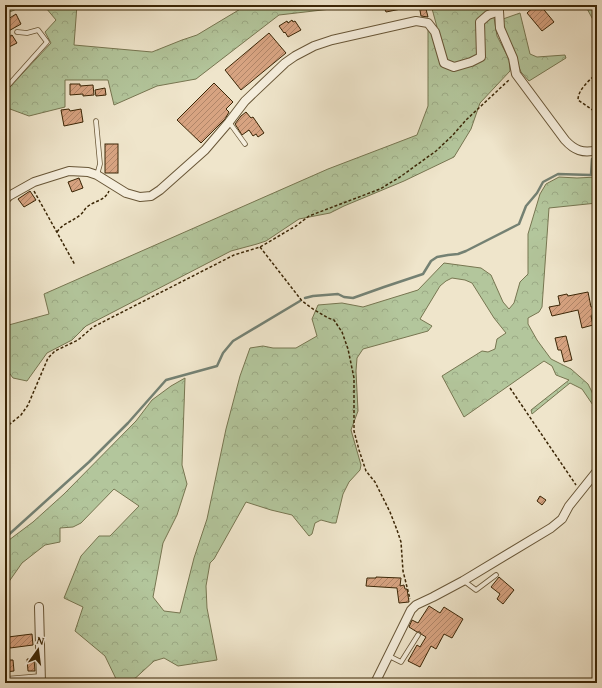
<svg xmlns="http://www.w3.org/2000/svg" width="602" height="688" viewBox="0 0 602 688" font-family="'Gentium Book Plus',serif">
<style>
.forest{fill:url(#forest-crowns);stroke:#777651}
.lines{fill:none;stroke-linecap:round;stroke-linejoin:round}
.stream{stroke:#748173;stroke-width:2.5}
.building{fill:url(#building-hatch);stroke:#3b2606}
.lane-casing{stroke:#685637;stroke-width:5.5}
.street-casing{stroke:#685637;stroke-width:10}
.path{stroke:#3b2606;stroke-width:1.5;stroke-dasharray:3 2;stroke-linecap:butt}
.lane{stroke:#f5eedd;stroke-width:4}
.street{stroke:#f5eedd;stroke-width:8}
</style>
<defs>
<pattern id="forest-crowns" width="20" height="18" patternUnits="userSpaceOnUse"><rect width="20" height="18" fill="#b3c69c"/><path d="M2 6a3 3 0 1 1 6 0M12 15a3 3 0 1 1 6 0" fill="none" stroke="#9baa85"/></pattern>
<pattern id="building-hatch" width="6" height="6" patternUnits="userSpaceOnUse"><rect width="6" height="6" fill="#d7a381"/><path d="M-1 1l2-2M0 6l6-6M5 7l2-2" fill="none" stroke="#b08568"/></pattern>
</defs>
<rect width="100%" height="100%" fill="#efe5cb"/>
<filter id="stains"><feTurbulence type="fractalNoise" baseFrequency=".005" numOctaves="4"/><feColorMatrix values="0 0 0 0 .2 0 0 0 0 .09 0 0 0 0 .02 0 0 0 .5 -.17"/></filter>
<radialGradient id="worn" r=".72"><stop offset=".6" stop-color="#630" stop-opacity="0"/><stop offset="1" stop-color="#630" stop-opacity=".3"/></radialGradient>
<g class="forest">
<polygon points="5,5 82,5 77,5 74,45 152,52 182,40 197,35 247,5 330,5 331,9 279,15 196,79 157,86 114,105 108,80 65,80 65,107 29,116 10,109 5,102 5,97 8,89 51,43 45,32 56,20 46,8 19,8 5,14"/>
<polygon points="431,5 492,5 497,36 509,59 510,71 480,103 471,129 454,157 404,181 344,206 330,213 299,219 266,241 257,244 231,251 86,326 72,340 47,353 27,381 13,378 7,370 5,370 5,326 49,314 44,294 328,169 417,135 428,106 428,29 437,27"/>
<polygon points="585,5 597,5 597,27"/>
<polygon points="520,13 530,54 537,57 565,55 566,58 529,81 521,72 504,30 503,19"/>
<polygon points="559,177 577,178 597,177 597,203 549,208 542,307 539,312 528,318 528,324 537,340 551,359 571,369 588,384 597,402 597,411 582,389 570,383 532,414 531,410 569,380 556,375 552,366 544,361 464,417 442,376 482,351 488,352 495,349 497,339 506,333 494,318 472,283 465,280 452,278 446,281 440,286 420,319 432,326 428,331 363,349 357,358 356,371 358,411 351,430 361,465 360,470 349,482 343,494 336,523 332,523 321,520 315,523 312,534 309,536 292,515 271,510 246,502 214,559 210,563 206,586 207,608 217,660 178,666 164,658 154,661 130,683 118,683 105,656 75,631 83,607 64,598 81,556 99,536 110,536 139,506 114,489 81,523 73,527 60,528 60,542 45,545 22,563 8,583 5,603 5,543 33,522 64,494 136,421 152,400 171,386 185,378 182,465 187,484 177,515 163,543 153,597 164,611 180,613 194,558 207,519 226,429 240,376 250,348 263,346 273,348 296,348 317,336 312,319 318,305 342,303 363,307 418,290 444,263 481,268 491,275 503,302 509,309 514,303 520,282 528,274 528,234 540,194 546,184"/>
</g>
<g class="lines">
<g class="stream">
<polyline points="596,145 597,144"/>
<polyline points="305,298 313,296 338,294 344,297 353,298 384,287 423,274 431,261 437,257 448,255 458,254 466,251 519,224 526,206 537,193 543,182 558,174 591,175 592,159"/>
<polyline points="5,538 89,462 128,423 166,380 217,366 223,353 233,341 300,301"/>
</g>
</g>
<g class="building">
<polygon points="383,5 406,5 406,8 386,12"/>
<polygon points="419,5 425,5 428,17 421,16"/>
<polygon points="536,5 540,5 554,22 542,31 527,13"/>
<polygon points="16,14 21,24 5,33 5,21"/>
<polygon points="292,20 293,22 295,21 301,30 288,37 285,32 284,33 279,26 287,21 288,23"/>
<polygon points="269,33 286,53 241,90 225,70"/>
<polygon points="12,35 17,43 9,47 5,41 5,39"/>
<polygon points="214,83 233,102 226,109 229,112 225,119 201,143 177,120"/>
<polygon points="70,84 80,84 80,86 93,85 94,95 83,96 83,94 70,95"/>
<polygon points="105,88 106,95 96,96 95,90"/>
<polygon points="69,109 70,111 81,109 83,122 64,126 61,110"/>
<polygon points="246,112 251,118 253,117 264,133 258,137 256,134 253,136 249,130 242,135 235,124 241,116"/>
<rect x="105" y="144" width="13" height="29"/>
<polygon points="79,178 83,188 72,192 68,182"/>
<polygon points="30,191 36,200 24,207 18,199"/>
<polygon points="588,292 591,307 594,307 596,315 591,316 593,325 582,328 578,310 552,316 549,307 560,305 558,296 567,294 568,296"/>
<polygon points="566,336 572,360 564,362 561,350 558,350 555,338"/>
<polygon points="540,496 546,500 542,505 537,501"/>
<polygon points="376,577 401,578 400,586 404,585 405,589 407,589 409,602 399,603 397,588 366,586 367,578 376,578"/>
<polygon points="499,577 514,590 503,604 497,599 500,594 491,587"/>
<polygon points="429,606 440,613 444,607 463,619 452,638 444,634 436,649 431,646 420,667 408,661 417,645 420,647 426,637 421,634 420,632 417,632 409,627 412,620 418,623"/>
<polygon points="32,634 33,645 10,648 8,637"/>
<polygon points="27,659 34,659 35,671 28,671"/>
<polygon points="5,660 13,660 14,671 5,672"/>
</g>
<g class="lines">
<defs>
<g id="lane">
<polyline points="5,89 47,42 38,30 27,33 17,32"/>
<polyline points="96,121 100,164 97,175"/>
<polyline points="229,122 245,144"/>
<polyline points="464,581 476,590 496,575"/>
<polyline points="389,656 401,662 418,635"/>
<polyline points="5,679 41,676"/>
</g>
<g id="street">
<path d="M497,5L499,11L500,28L513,58L516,74L565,140C574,150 583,154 597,150"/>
<polyline points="5,200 9,196 34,182 69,171 88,172 97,175 126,193 140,197 151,196 160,190 205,150 229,122 245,101 285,63 295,56 314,46 332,40 416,21 428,23 435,32 444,63 454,67 471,62 481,57 480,22 488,15 499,11"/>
<polyline points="39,607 41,683"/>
<polyline points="375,683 411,610 416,605 433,597 463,581 551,528 562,519 569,506 597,471"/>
</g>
</defs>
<use href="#lane" class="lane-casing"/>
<use href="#street" class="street-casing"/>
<g class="path">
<path d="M597,73C590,80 578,89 578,100L597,113"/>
<polyline points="34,191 75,265"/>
<path d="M57,232C63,223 72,222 80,215C83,213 84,210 86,208C94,200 104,202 109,191"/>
<polyline points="260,247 302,301 313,309 328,318 334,320 342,332 348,349 354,378 354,431 359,450 366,471 375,482 390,512 397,530 401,542 403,571 410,599"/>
<polyline points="510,388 576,485"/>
<polyline points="5,428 21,415 28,405 48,358 55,351 78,340 93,327 234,255 260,247 296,226 309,216 380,189 400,177 436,151 453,135 466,120 510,79"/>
</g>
<use href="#lane" class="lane"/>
<use href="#street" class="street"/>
</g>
<rect width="602" height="688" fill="none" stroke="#efe5cb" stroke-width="20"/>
<rect x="6" y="6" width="590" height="676" fill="none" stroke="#3b2606" stroke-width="2"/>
<rect x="10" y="10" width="582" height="668" fill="none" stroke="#3b2606"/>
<g transform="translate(38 650) rotate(14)" stroke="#f5eedd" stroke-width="3" paint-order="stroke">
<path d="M0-3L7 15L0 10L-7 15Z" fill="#3b2606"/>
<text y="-6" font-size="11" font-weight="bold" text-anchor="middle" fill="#3b2606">N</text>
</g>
<rect width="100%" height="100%" filter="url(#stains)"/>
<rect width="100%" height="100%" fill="url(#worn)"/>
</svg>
